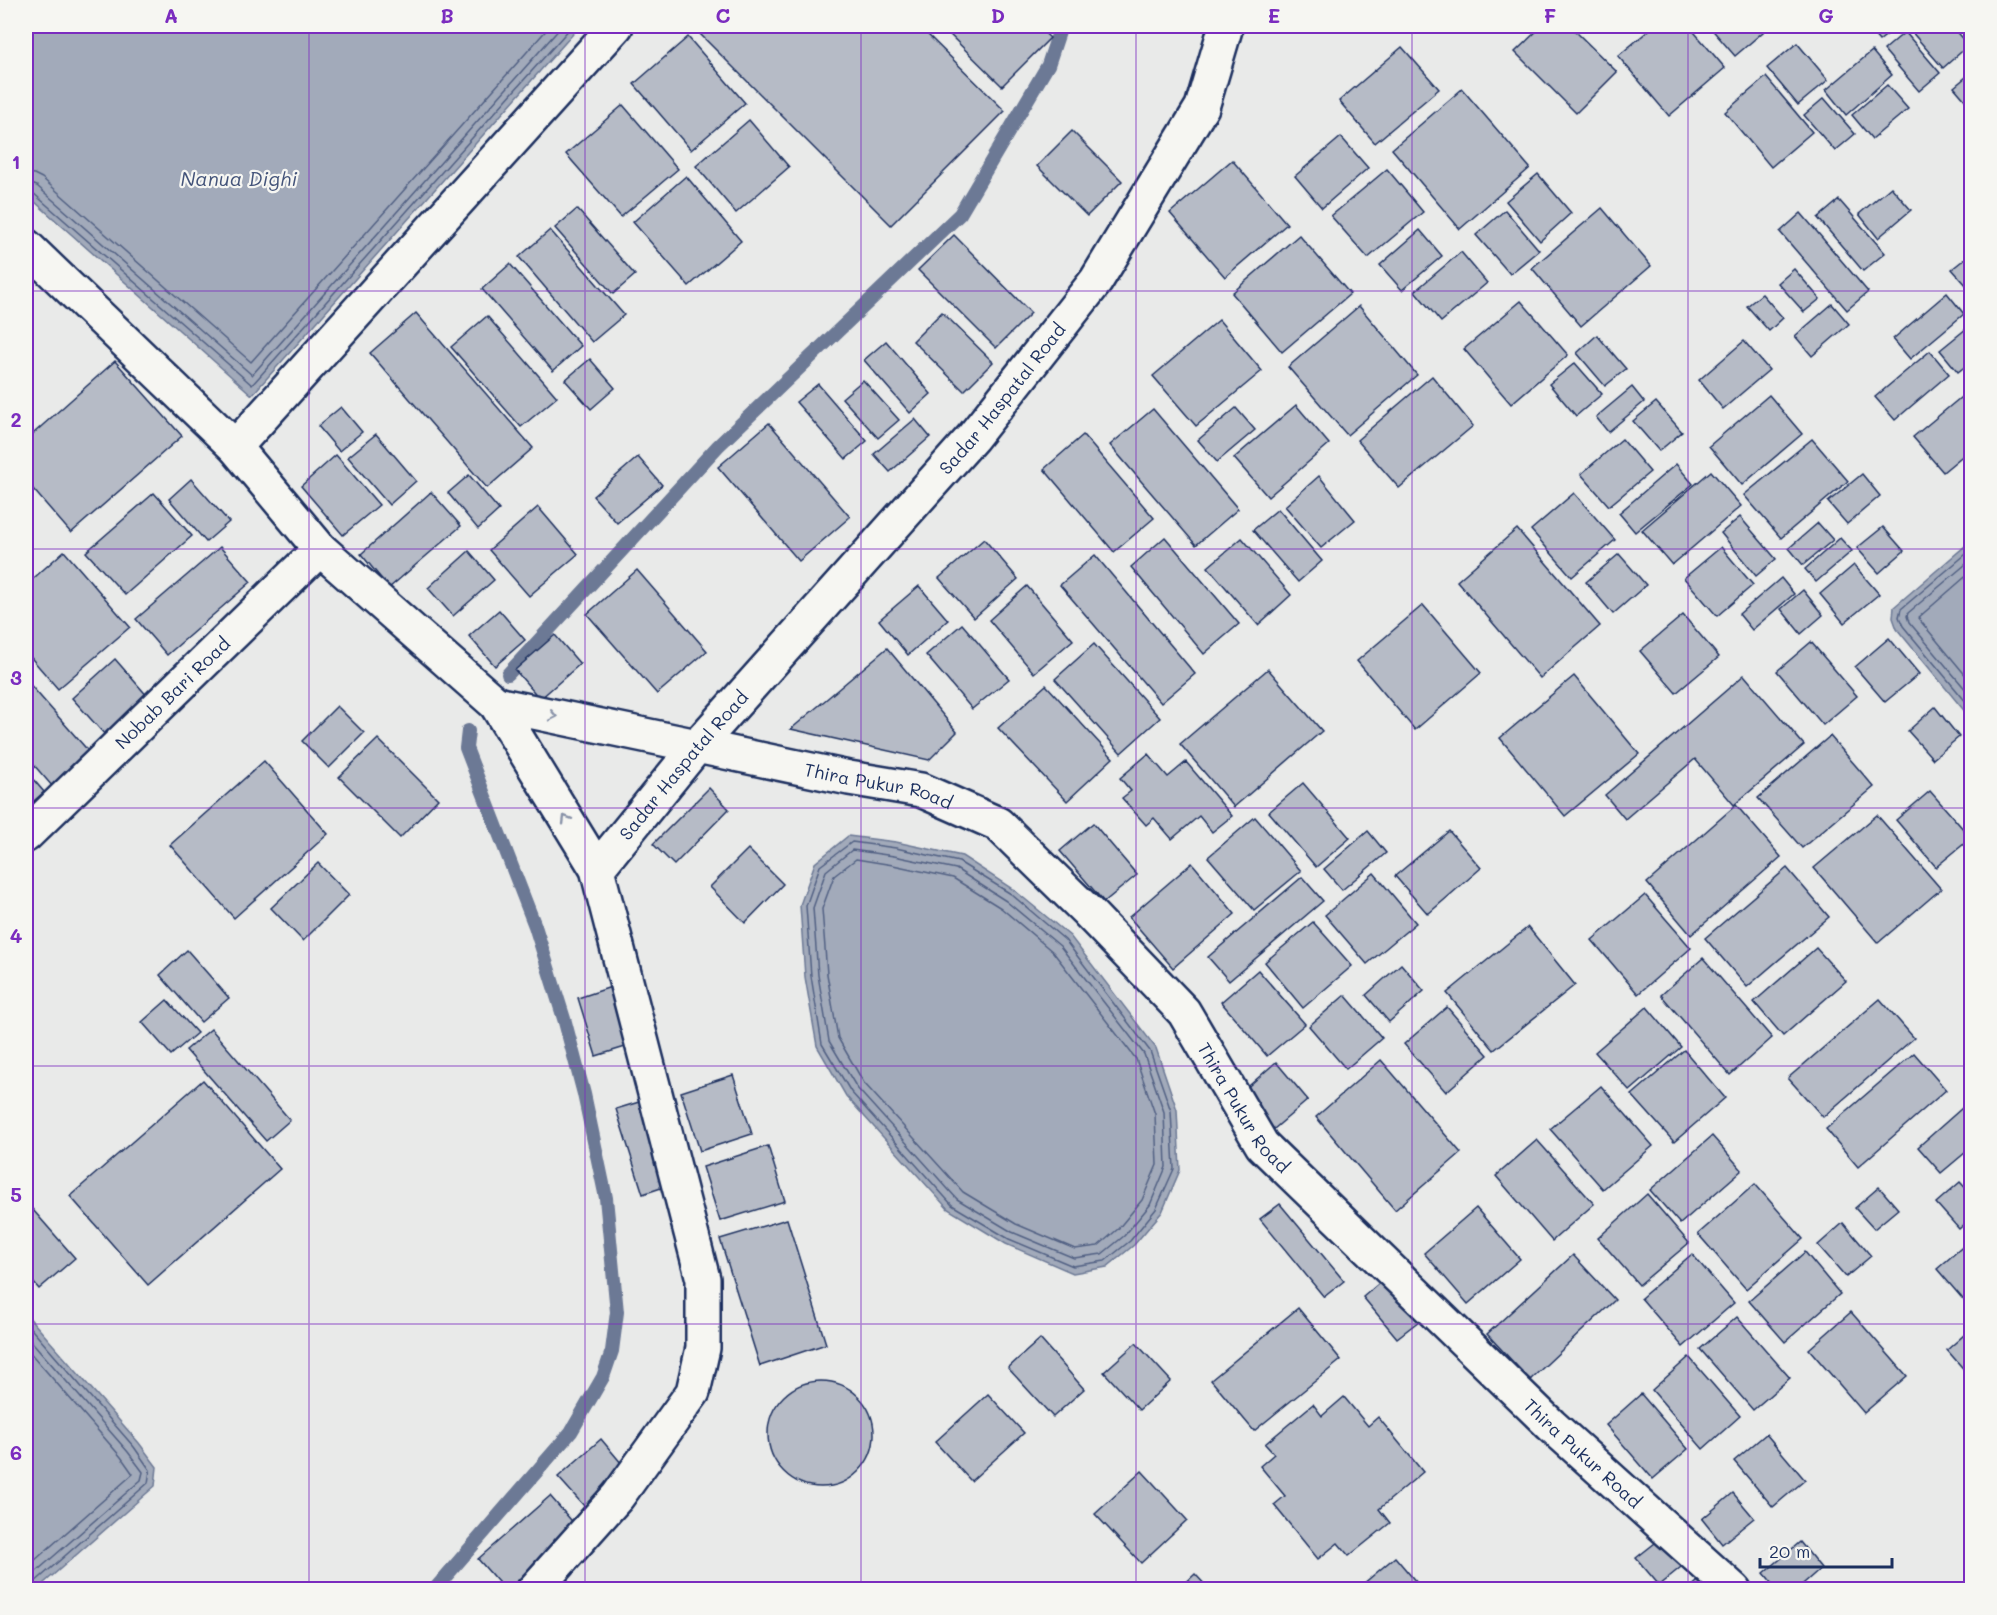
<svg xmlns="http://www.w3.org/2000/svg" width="1997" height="1615" viewBox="0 0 1997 1615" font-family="Mali,sans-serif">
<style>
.water{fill:#a2aaba;stroke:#6c7995;stroke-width:1.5}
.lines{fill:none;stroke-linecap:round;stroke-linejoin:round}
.shore{stroke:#516083;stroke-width:1.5}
.stream{stroke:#6c7995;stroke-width:14}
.building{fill:#b6bbc6;stroke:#1b2f5e;stroke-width:1.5}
.street-casing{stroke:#1b2f5e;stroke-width:38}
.secondary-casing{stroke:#1b2f5e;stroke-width:38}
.street{stroke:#f6f6f2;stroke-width:33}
.secondary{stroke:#f6f6f2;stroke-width:33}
.oneway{stroke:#8892a8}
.grid{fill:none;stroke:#7b2cbf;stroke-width:1.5;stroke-opacity:0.55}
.labels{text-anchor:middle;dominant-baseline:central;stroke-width:4.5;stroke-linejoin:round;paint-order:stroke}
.street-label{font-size:18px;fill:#1b2f5e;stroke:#f6f6f2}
.water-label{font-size:20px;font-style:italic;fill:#44547a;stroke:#f6f6f2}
.neatline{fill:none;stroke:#7b2cbf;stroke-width:2}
.grid-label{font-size:20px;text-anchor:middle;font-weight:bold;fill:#7b2cbf}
</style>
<rect width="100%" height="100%" fill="#e9eae9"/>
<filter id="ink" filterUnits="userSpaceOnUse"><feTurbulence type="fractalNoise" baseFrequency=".0167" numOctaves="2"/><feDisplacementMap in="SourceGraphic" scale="12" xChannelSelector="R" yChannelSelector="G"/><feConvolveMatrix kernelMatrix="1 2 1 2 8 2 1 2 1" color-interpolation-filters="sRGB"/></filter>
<g filter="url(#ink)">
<g class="water">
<polygon points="26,26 580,26 252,395 26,194"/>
<polygon points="1971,541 1971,719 1897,629 1893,618 1894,607"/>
<polygon points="848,836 896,842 962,856 1014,890 1070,936 1156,1048 1177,1110 1180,1170 1162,1212 1134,1245 1107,1267 1073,1273 1006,1244 948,1209 846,1096 817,1046 805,977 800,905 815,863"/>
<polygon points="26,1314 139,1443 157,1467 155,1486 36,1590 26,1589"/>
</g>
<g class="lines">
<g class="shore">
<polyline points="26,173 34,174 42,178 251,362 550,26"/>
<polyline points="26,182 37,186 252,375 562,26"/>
<polyline points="26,190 32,192 252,385 572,26"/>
<polyline points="1972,549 1901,609 1899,617 1903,626 1972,709"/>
<polyline points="1972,559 1908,613 1907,616 1909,622 1972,697"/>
<polyline points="1972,571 1918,618 1972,683"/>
<polygon points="852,842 896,848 959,862 1011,894 1065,940 1150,1051 1171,1111 1174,1169 1156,1209 1130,1241 1105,1261 1073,1266 1009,1239 952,1205 851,1092 822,1044 811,976 806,906 820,866"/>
<polygon points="852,850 894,856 956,869 1006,901 1060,946 1144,1054 1164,1112 1166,1167 1150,1205 1124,1236 1102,1254 1074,1258 1012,1232 957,1199 857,1088 829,1041 818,975 813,908 826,871"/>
<polygon points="856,859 893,865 953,878 1001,908 1053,952 1136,1059 1155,1114 1157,1165 1142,1200 1118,1229 1098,1246 1075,1249 1016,1224 963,1192 864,1083 838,1038 827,974 822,909 834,876"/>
<polyline points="26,1323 134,1447 150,1470 148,1483 34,1583 32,1590"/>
<polyline points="26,1335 128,1452 143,1472 141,1480 30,1577 26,1583"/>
<polyline points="26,1348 121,1457 133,1474 26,1568"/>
</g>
<g class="stream">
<polyline points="508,674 718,446 960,214 1048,65 1061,26"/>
<polyline points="434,1590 571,1432 603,1377 612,1351 617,1312 606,1198 584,1094 565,1022 535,926 466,748 468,731"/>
</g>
</g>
<g class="building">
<polygon points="692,26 919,26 1005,111 891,225"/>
<polygon points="941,26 1037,26 1050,38 1002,86"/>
<polygon points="1542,26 1570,26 1617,72 1576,113 1515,52"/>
<polygon points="1654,26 1689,26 1725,68 1669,116 1618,56"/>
<polygon points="1709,26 1770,26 1735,56"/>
<polygon points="1866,26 1898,26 1879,41"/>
<polygon points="1915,26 1952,26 1969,45 1943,68 1910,30"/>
<polygon points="1905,32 1940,73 1919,91 1884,50"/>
<polygon points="688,37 745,103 691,150 634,84"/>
<polygon points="1797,43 1828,80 1798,105 1767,68"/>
<polygon points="1402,47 1439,89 1375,143 1339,101"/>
<polygon points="1872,51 1892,75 1846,115 1826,90"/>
<polygon points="1972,72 1972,108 1954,87"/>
<polygon points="1766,77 1812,132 1771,167 1725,112"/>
<polygon points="1887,85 1908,109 1872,139 1852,115"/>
<polygon points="1462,89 1530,168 1460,229 1392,149"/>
<polygon points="1824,98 1855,134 1835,151 1804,115"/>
<polygon points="623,105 678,169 621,217 566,154"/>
<polygon points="749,120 789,167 736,213 696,166"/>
<polygon points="1072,131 1122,181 1087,216 1037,166"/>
<polygon points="1341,137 1368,168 1322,208 1295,176"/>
<polygon points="1232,160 1287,224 1225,277 1170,213"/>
<polygon points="1387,169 1423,212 1368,258 1331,216"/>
<polygon points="1538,174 1571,213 1540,241 1506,201"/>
<polygon points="686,176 741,241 689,286 633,222"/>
<polygon points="1891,187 1911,210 1878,238 1859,214"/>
<polygon points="1839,200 1885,253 1863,271 1818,218"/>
<polygon points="1602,208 1651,266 1581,326 1532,268"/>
<polygon points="577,209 635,275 613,294 555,228"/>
<polygon points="1505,210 1539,250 1510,274 1476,235"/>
<polygon points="1801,213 1868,292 1847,310 1780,232"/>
<polygon points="550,230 624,315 592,342 519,257"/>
<polygon points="1420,230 1442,256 1402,290 1380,265"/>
<polygon points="954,235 1031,313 996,348 918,270"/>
<polygon points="1299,235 1350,294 1282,352 1232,293"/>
<polygon points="1461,252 1487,283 1441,322 1415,291"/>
<polygon points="1972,253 1972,282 1967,286 1952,269"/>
<polygon points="510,264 581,346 553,371 482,289"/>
<polygon points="1794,269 1820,299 1804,312 1778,283"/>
<polygon points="1947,293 1964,314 1910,359 1893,339"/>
<polygon points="1762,294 1783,318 1769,331 1747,306"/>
<polygon points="1521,301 1568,355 1511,404 1464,349"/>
<polygon points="1832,304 1849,324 1812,356 1795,336"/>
<polygon points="1359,306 1417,375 1347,435 1288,367"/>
<polygon points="942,312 993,362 964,391 913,341"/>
<polygon points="416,313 533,448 487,488 370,353"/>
<polygon points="487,316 557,397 521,427 451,347"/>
<polygon points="1219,320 1262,371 1196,426 1153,376"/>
<polygon points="1972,324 1972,361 1958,372 1940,350"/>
<polygon points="1597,335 1626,369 1605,386 1577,353"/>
<polygon points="886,341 931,394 910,413 864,360"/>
<polygon points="1744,341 1769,370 1723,409 1699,380"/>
<polygon points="1930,351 1949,374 1895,420 1875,397"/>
<polygon points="590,359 615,388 591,409 565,380"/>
<polygon points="115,361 182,436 71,533 26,481 26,440"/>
<polygon points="1575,363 1602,394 1576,416 1549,384"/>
<polygon points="1432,376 1473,426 1399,488 1357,440"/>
<polygon points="863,380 899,420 878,438 842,398"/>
<polygon points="818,384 867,441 846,459 796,402"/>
<polygon points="1632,387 1644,402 1608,432 1596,417"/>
<polygon points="1972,388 1972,448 1943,472 1913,437"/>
<polygon points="1769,395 1802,434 1742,485 1709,446"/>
<polygon points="1656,402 1682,432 1659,451 1633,421"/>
<polygon points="1296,405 1329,444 1268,497 1234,458"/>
<polygon points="341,407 362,432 339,451 318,426"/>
<polygon points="1236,408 1255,430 1217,462 1198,440"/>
<polygon points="1153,409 1238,509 1196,545 1110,445"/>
<polygon points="915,419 930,437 890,472 874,454"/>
<polygon points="769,423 850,517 799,561 718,467"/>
<polygon points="376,434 416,481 389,505 348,457"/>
<polygon points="1083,435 1154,518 1114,552 1044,469"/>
<polygon points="1622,439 1650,472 1609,506 1581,474"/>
<polygon points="1812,439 1848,481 1781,538 1744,495"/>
<polygon points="336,455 379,505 343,535 301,486"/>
<polygon points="638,457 662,485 617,523 593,496"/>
<polygon points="1676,464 1693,484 1635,532 1619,513"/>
<polygon points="1711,471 1741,506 1672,565 1642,530"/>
<polygon points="1862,474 1880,496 1847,524 1828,502"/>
<polygon points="469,475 499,510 478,529 448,493"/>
<polygon points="1319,476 1355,520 1321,548 1285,506"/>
<polygon points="191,479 229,522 206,542 169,499"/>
<polygon points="431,492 461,526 389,588 361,554"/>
<polygon points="154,493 192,536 125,595 86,552"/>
<polygon points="1574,493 1615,540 1572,577 1531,530"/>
<polygon points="538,507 578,554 529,596 489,550"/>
<polygon points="1278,509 1322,561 1298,582 1253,530"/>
<polygon points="1740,517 1776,559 1756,576 1721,533"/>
<polygon points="1818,523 1833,540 1803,565 1789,548"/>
<polygon points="1883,527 1904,551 1879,573 1857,548"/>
<polygon points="1517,529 1600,626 1540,678 1457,581"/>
<polygon points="1165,537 1239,624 1204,654 1131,567"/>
<polygon points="1242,538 1291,595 1258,625 1208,567"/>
<polygon points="1840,538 1852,551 1816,582 1805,569"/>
<polygon points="984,539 1018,579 974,618 939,578"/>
<polygon points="220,547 251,582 167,655 136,619"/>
<polygon points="1721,547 1753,585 1717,616 1684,578"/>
<polygon points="64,551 130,627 58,689 26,652 26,585"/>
<polygon points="469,551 494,580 453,616 428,588"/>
<polygon points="1619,554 1646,585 1613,614 1586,582"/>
<polygon points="1095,555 1195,674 1161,703 1060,585"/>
<polygon points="1854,565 1879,594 1844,623 1820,594"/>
<polygon points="637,570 707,651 657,694 587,614"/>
<polygon points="1781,578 1794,594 1752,630 1739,614"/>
<polygon points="919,586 948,620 908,655 879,620"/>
<polygon points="1027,586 1073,640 1034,673 989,620"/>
<polygon points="1803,590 1823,615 1801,634 1781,609"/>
<polygon points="1423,605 1481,673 1415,730 1357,661"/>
<polygon points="499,610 525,640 495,666 469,636"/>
<polygon points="1683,615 1719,657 1676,693 1640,651"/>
<polygon points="962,624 1009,679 972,709 926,655"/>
<polygon points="555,635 580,664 540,699 515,670"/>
<polygon points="1889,638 1919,674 1885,702 1855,667"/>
<polygon points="1811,642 1857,696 1823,725 1777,671"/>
<polygon points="1094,644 1160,718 1121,753 1055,679"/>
<polygon points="887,648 957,732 929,760 791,729"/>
<polygon points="115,659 149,698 106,736 72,698"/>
<polygon points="1268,669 1322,731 1234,807 1180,744"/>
<polygon points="1744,675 1804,745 1734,805 1695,759 1625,819 1605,795"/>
<polygon points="1574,676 1639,754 1565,816 1500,738"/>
<polygon points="26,680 91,754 53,787 26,756"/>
<polygon points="1046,685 1113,758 1067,801 998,728"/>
<polygon points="337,706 364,733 329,768 302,741"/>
<polygon points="1935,707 1959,737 1933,759 1908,731"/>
<polygon points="1830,736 1874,787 1802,848 1758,798"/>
<polygon points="378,739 438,799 400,838 339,777"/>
<polygon points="1148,754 1168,777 1186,762 1232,816 1212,832 1199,816 1172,839 1154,818 1146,825 1122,798 1131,791 1120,778"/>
<polygon points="264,761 328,834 234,918 170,845"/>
<polygon points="26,771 44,792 26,808"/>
<polygon points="1303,783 1350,838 1316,867 1269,812"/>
<polygon points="709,788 729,809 674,865 653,844"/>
<polygon points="1930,791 1971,838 1936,867 1896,820"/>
<polygon points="1736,805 1781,857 1691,935 1647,883"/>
<polygon points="1877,815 1941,889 1878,943 1814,868"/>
<polygon points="1255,817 1301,871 1254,910 1208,857"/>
<polygon points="1093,823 1137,875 1104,902 1060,851"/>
<polygon points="1368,831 1386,853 1342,890 1324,869"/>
<polygon points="1449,831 1481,868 1428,914 1395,876"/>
<polygon points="748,849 783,884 745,923 710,887"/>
<polygon points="318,863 349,895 303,941 271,908"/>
<polygon points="1192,863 1235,914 1173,968 1129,917"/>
<polygon points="1787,868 1829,917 1747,987 1705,938"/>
<polygon points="1374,873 1416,923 1367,964 1325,915"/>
<polygon points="1302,877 1323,901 1229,981 1208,957"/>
<polygon points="1645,895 1691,948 1638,994 1592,940"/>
<polygon points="1313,922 1352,966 1303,1008 1265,962"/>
<polygon points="1528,927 1575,985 1494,1050 1447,993"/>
<polygon points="1816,948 1846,981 1783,1036 1754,1002"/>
<polygon points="187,950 229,998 201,1022 160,975"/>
<polygon points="1703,958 1772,1038 1730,1075 1661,995"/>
<polygon points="1401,964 1424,991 1389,1022 1366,995"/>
<polygon points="1258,970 1305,1024 1267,1056 1221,1002"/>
<polygon points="617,985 635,1044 596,1056 578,998"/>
<polygon points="1345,995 1382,1038 1346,1069 1309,1026"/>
<polygon points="1880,999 1914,1038 1823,1117 1788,1078"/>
<polygon points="167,1000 197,1033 171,1055 142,1022"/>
<polygon points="1447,1007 1488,1055 1446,1092 1404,1044"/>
<polygon points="1647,1007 1681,1047 1630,1091 1595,1052"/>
<polygon points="211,1029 290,1120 266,1141 186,1050"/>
<polygon points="1684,1050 1725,1098 1674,1142 1632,1095"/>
<polygon points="1914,1053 1946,1090 1858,1167 1826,1129"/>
<polygon points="1381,1060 1461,1153 1395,1210 1316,1117"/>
<polygon points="1276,1062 1308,1100 1274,1129 1242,1092"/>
<polygon points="733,1075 752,1134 700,1151 681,1092"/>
<polygon points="203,1080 280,1169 148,1285 70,1196"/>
<polygon points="1601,1086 1653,1146 1603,1189 1550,1129"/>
<polygon points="649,1099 676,1183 643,1194 616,1109"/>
<polygon points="1962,1108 1972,1119 1972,1147 1941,1173 1918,1147"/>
<polygon points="1712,1136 1742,1170 1680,1224 1650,1190"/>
<polygon points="1537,1140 1594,1204 1552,1241 1496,1176"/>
<polygon points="768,1146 785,1201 720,1221 703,1167"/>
<polygon points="1960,1182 1972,1195 1972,1218 1959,1229 1936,1203"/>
<polygon points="1755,1184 1803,1239 1746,1289 1698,1234"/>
<polygon points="1879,1187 1898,1209 1874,1229 1855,1208"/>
<polygon points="1647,1194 1689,1243 1639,1285 1598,1238"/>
<polygon points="26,1202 75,1258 39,1289 26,1274"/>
<polygon points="1280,1204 1344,1281 1324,1297 1260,1219"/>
<polygon points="1476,1208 1520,1259 1468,1304 1424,1253"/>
<polygon points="787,1219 826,1344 760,1366 720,1239"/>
<polygon points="1843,1223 1871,1256 1846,1277 1818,1245"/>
<polygon points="1967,1243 1972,1247 1972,1302 1968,1305 1937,1269"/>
<polygon points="1805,1252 1840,1294 1785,1342 1749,1301"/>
<polygon points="1692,1254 1734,1303 1683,1347 1641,1298"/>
<polygon points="1573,1255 1615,1300 1530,1380 1487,1334"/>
<polygon points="1384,1279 1419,1321 1397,1338 1363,1297"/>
<polygon points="1298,1308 1341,1360 1254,1431 1211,1380"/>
<polygon points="1851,1312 1907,1376 1864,1413 1809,1349"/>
<polygon points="1737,1317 1790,1378 1753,1410 1700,1349"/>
<polygon points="1972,1328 1972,1369 1967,1373 1947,1350"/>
<polygon points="1040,1339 1084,1389 1053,1417 1008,1368"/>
<polygon points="1136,1343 1171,1381 1139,1410 1104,1372"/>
<polygon points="1689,1357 1740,1416 1703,1449 1652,1390"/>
<circle cx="821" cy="1434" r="53"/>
<polygon points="988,1394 1024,1433 971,1481 935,1442"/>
<polygon points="1641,1394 1688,1449 1653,1479 1606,1425"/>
<polygon points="1344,1397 1368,1426 1378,1417 1423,1472 1379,1509 1390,1523 1349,1556 1338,1543 1318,1559 1274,1505 1285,1496 1260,1466 1274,1454 1265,1444 1313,1404 1322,1416"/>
<polygon points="1766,1434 1805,1480 1773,1507 1734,1461"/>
<polygon points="601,1439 627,1470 585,1507 558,1477"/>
<polygon points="1142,1471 1187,1520 1141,1563 1095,1514"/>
<polygon points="1733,1493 1754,1518 1722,1544 1702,1519"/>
<polygon points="550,1496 577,1527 507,1590 505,1590 478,1559"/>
<polygon points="1664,1536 1686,1563 1659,1585 1636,1558"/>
<polygon points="1800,1542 1821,1568 1796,1590 1778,1590 1764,1573"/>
<polygon points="1395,1557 1423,1590 1356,1590"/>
<polygon points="1707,1573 1721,1590 1688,1590"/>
<polygon points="1195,1574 1210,1590 1178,1590"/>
</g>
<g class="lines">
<defs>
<g id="street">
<polyline points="235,447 616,26"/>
<path id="s1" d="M697,746L849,778L921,790L998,824L1087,911L1184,1012L1262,1145L1551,1425L1734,1590"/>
<path id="s2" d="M26,835L320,549"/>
</g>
<g id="secondary">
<polyline points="26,246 235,447 320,549 496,704 597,869 703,1279 703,1348 693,1392 618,1496 534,1590"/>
<polyline points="496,704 697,746"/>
<path id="s3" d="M597,869L697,746L973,437L1096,281L1202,107L1226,26"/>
</g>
</defs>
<use href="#street" class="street-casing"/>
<use href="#secondary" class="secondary-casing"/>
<use href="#street" class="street"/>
<use href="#secondary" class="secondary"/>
</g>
<defs><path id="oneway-chevron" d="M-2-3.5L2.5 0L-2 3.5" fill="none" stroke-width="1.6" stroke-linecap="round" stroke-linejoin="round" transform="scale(1.5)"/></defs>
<g class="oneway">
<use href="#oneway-chevron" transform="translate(553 716) rotate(12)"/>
<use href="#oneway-chevron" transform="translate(566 819) rotate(-121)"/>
</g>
</g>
<path class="grid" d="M309,26V1590M585,26V1590M861,26V1590M1136,26V1590M1412,26V1590M1688,26V1590M26,291H1972M26,549H1972M26,808H1972M26,1066H1972M26,1324H1972"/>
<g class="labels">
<g class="street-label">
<text stroke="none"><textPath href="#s3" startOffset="621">Sadar Haspatal Road</textPath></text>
<text stroke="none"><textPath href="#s2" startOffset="204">Nobab Bari Road</textPath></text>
<text stroke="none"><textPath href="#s3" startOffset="135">Sadar Haspatal Road</textPath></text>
<text stroke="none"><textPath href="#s1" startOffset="186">Thira Pukur Road</textPath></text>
<text stroke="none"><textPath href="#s1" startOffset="690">Thira Pukur Road</textPath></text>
<text stroke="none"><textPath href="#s1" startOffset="1176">Thira Pukur Road</textPath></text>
</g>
<g class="water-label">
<text x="239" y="178">Nanua Dighi</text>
</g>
</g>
<rect width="1997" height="1615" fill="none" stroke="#f6f6f2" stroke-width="66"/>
<path d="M1760 1558v9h132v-9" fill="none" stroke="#1b2f5e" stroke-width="3"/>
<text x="1769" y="1558" font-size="18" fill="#1b2f5e" stroke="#f6f6f2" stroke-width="4.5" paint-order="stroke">20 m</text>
<rect x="33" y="33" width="1931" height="1549" class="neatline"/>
<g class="grid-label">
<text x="171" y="23">A</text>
<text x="447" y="23">B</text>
<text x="723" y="23">C</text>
<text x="998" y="23">D</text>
<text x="1274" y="23">E</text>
<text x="1550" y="23">F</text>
<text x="1826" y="23">G</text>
<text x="16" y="169">1</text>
<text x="16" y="427">2</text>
<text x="16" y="685">3</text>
<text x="16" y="943">4</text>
<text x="16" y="1202">5</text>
<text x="16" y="1460">6</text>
</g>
</svg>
